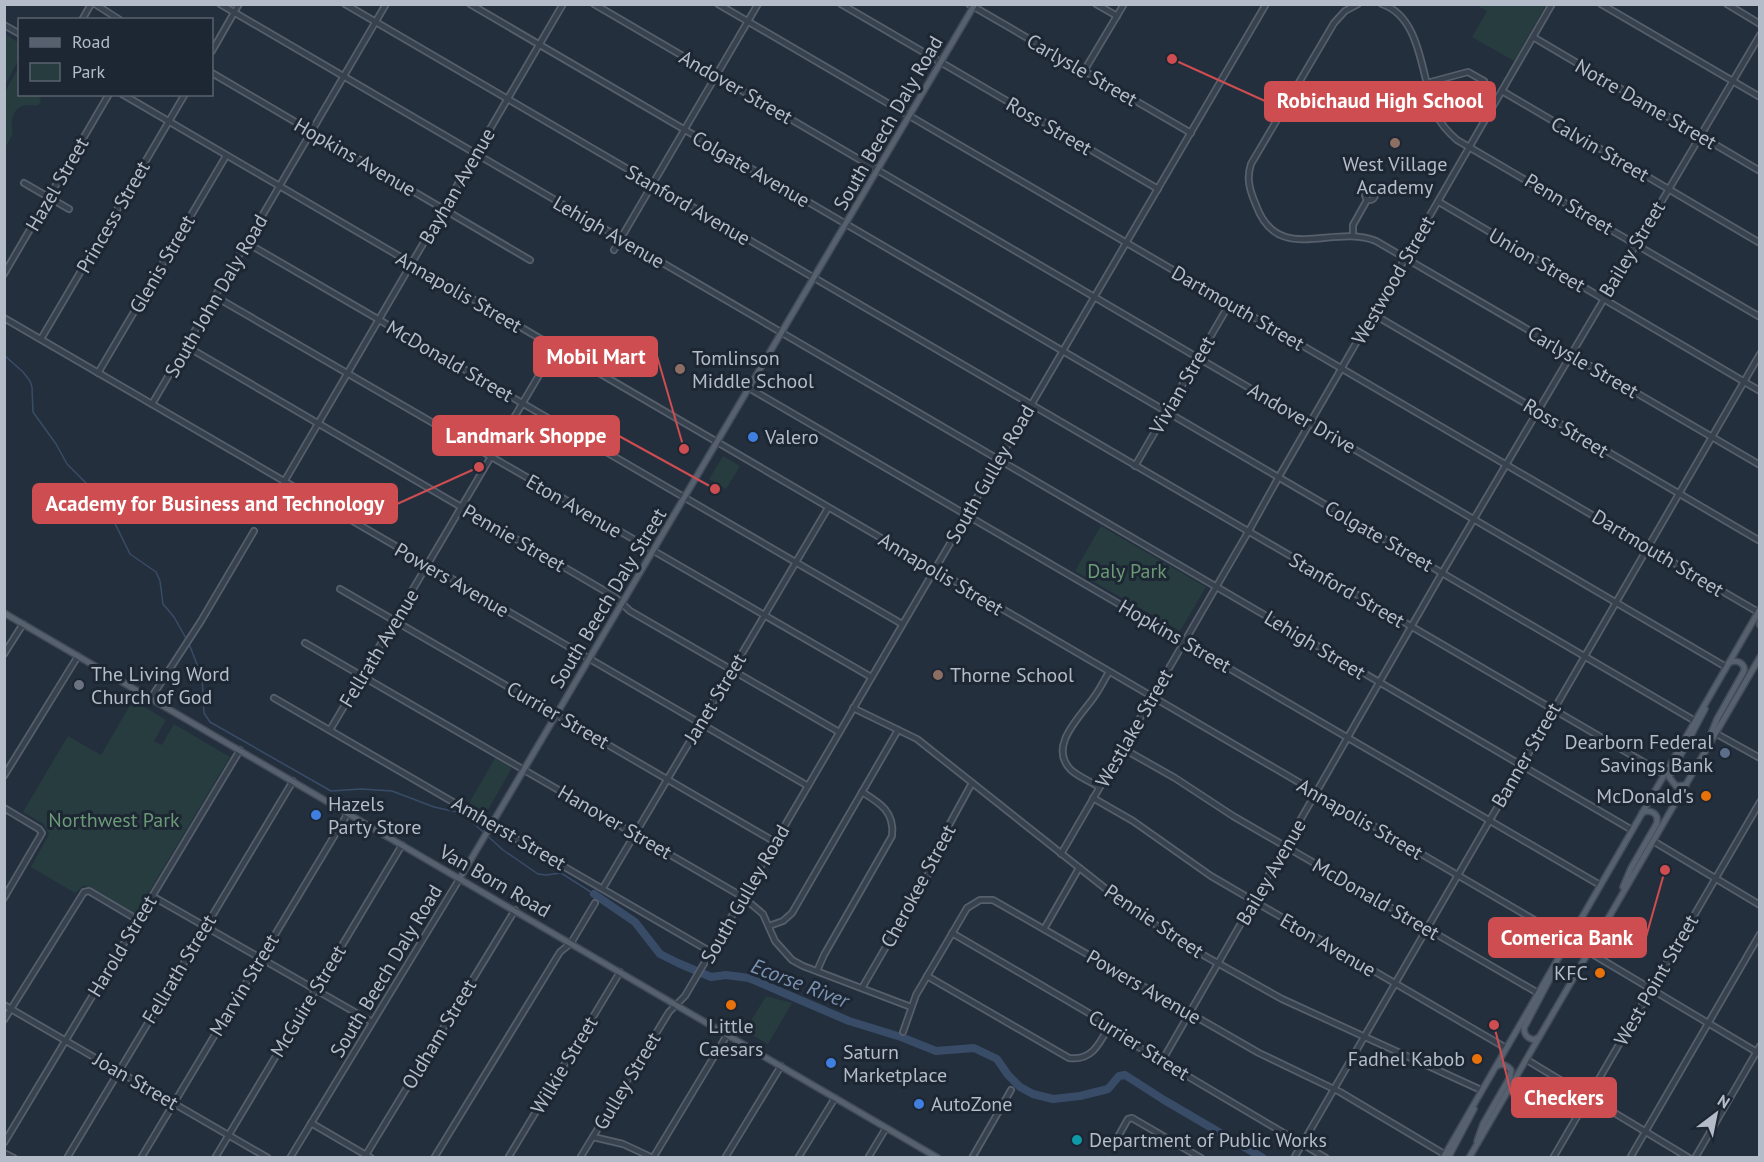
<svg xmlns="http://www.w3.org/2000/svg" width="1764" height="1162" viewBox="0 0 1764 1162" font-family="'PT Sans',sans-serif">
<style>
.green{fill:#263c3f}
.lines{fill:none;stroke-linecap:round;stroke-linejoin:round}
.stream{stroke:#394c67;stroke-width:1.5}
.river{stroke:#394c67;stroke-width:8}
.minor-casing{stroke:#565f6c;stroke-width:8}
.major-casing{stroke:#414a57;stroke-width:8}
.minor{stroke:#38414e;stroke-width:4.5}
.major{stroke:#56606e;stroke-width:5}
.education-dot{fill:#8d6e63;stroke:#1d2633;stroke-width:2}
.shop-dot{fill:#3f7fe0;stroke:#1d2633;stroke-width:2}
.worship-dot{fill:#6b7280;stroke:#1d2633;stroke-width:2}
.service-dot{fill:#5c6f8a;stroke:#1d2633;stroke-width:2}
.food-dot{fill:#e8710a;stroke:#1d2633;stroke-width:2}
.culture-dot{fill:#0f9aa8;stroke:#1d2633;stroke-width:2}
.labels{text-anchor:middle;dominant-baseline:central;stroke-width:6;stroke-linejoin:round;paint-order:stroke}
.street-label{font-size:20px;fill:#b4bcc9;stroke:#1d2633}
.poi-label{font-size:20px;fill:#b4bcc9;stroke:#1d2633;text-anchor:start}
.park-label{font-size:20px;fill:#6b9a76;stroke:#1d2633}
.water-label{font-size:21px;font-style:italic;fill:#7c92b1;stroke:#1d2633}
.leader{fill:none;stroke:#ce4d50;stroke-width:2}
.callout-dot{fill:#ce4d50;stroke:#1d2633;stroke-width:2}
.callout{fill:#ce4d50;stroke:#ce4d50;stroke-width:2}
.callout-label{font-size:21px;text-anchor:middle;font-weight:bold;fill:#fff}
</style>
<rect width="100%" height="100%" fill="#242f3e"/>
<g class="green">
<polygon points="1476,5 1546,5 1514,61 1472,37 1487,11"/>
<polygon points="5,34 19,43 19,59 5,85"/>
<path d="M19,67L20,94L39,95L41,102L37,106C16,101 9,115 13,134L5,148V92Z"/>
<polygon points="723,456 740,466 726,489 709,479"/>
<polygon points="1101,526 1206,587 1180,631 1075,571"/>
<polygon points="133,700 166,720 154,741 162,745 174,724 230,757 135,915 84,885 75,893 31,867 49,834 44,824 23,812 68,736 101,755"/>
<polygon points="495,758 512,768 486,813 469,803"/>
<polygon points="766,996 792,1003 768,1044 745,1031"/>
</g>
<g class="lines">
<g class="stream">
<polyline points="4,355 23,372 30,381 32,387 33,412 56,444 67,464 104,501 130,554 156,572 160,581 163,604 174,617 187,640"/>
<polyline points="189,644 202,677 204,713 210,722 331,791 361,789 392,791 434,807 457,812 470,820 503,850 538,874 546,875 561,873 594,894"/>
</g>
<polyline class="river" points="594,894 635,922 660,954 678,963 711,977 726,975 749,978 849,1021 901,1037 936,1051 974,1048 997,1059 1008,1075 1020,1087 1033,1094 1053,1099 1080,1096 1108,1089 1119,1076 1125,1075 1164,1100 1263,1158"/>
<defs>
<g id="minor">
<polyline points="95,4 120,20"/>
<polyline points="220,4 1632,830"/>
<polyline points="345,4 1664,774"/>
<polyline points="470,4 1695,721"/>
<polyline points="594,4 1726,667"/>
<polyline points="718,4 1758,612"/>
<polyline points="841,4 1158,189"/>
<polyline points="969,4 1191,133"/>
<polyline points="1096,4 1117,16"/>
<path d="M1358,4L1345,11L1334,23L1251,164C1246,179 1250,191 1256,205C1278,266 1333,223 1376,241L1760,465"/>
<path d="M1382,4C1423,18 1421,80 1436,114C1441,125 1449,133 1457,140L1760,317"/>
<polyline points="1601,4 1760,97"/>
<polyline points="1727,4 1760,24"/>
<polyline points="82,20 91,4"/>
<polyline points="4,25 20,34"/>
<polyline points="1533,37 1760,171"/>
<polyline points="212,51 239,4"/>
<polyline points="212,73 530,260"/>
<polyline points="1081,76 1124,4"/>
<polyline points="1427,83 1468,72 1484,81"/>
<polyline points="1502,91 1760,243"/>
<polyline points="122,94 1589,952 1760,1054"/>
<polyline points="24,183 69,209"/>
<circle cx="1370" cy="195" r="5"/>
<polyline points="1439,202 1760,391"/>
<polyline points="1353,236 1353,225 1367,200"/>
<polyline points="247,243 902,624"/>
<polyline points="614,250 758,4"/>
<polyline points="4,274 109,94"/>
<polyline points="216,297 871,677"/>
<polyline points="1373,314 1760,541"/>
<polyline points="4,318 808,786"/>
<polyline points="41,339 185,94"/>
<polyline points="186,346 615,597 630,611 839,732"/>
<polyline points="98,373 226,156"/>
<polyline points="749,388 1600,885"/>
<polyline points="152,404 386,4"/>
<polyline points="1135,466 1230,303"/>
<polyline points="284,482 563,4"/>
<polyline points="340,589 775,842"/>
<polyline points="305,643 743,897 763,914 775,941 792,960 803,966 911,1007"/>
<polyline points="4,654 23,624"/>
<polyline points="151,698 201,621 254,531"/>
<polyline points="274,698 711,952"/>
<polyline points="853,708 917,739 1125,904 1187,946 1282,999 1481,1090"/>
<polyline points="330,730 555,348"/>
<polyline points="1715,733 1760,758"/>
<polyline points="1122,748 1175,778 1233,816 1538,993"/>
<polyline points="4,776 78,656"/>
<path d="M1099,787C1091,782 1079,777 1071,770C1047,746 1081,716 1094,697C1100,689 1104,680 1109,672"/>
<polyline points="1093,798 1133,821 1211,876 1506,1048"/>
<polyline points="4,808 39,829 42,833 4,898"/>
<polyline points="1653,841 1760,905"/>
<polyline points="1061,854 1251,527 1281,473 1552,4"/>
<polyline points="603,888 828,508"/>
<polyline points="152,896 372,1022"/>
<polyline points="769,926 783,921 792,913 898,730"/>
<polyline points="1044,929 1079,868"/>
<polyline points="952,933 1104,1022 1125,1039 1326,1158"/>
<path d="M817,971L824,955L892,836C895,812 880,803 862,792"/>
<path d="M927,976L1069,1058C1092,1061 1100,1043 1109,1026"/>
<polyline points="862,988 931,869 943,836 972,783"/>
<polyline points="4,1005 268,1158"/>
<polyline points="4,1020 84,892 89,891 138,920"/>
<polyline points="903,1032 916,995 967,908 980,900 993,900 1259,1053 1340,1092 1444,1154"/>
<polyline points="1527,1060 1689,1158"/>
<polyline points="1162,1061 1442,573 1760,35"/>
<polyline points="311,1123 371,1158"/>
<polyline points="593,1137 623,1144 653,1158"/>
<polyline points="1115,1142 1128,1119 1132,1118 1201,1158"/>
<polyline points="4,1143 240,750"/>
<polyline points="4,1153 14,1158"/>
<polyline points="67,1158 293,781"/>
<polyline points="141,1158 348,813"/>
<polyline points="215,1158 402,845"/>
<polyline points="290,1158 460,878"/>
<polyline points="364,1158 515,910"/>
<polyline points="434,1158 560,952 571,943 595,903"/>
<polyline points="508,1158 620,972"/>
<polyline points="580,1158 669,1012 685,996 1266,4"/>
<polyline points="653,1158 727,1035"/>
<polyline points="725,1158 781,1066"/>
<polyline points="798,1158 835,1098"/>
<polyline points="868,1158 886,1128"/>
<polyline points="972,1158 1011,1090"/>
<polyline points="1294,1158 1760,354"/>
<polyline points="1553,1158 1760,802"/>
<polyline points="1630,1158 1760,934"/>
<polyline points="1695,1158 1760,1046"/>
</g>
<g id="major">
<polyline points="4,613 938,1158"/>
<polyline points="1760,620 1760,625"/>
<path d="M1708,741L1717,719L1744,671V667C1741,661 1735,660 1729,663"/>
<polyline points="1686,785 1676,786 1669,777 1705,709"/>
<polyline points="460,878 975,4"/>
<path d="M1623,887L1631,868L1657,823V817C1654,811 1648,810 1642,813"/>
<path d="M1539,1037L1534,1040C1527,1038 1524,1035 1524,1028L1555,969"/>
<path d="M1477,1141L1483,1124L1510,1077L1511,1070C1507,1065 1502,1063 1497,1066"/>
<polyline points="1443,1158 1760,609"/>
<polyline points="1448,1158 1474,1109"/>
<polyline points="1469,1158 1760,657"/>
</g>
</defs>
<use href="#minor" class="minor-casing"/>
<use href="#major" class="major-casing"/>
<use href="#minor" class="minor"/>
<use href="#major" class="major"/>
</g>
<g class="education-dot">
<circle cx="1395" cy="143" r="6"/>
<circle cx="680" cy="369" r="6"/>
<circle cx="938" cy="675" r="6"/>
</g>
<g class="shop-dot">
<circle cx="753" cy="437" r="6"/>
<circle cx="316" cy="815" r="6"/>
<circle cx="831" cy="1063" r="6"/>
<circle cx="919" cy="1104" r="6"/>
</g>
<circle class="worship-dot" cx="79" cy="685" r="6"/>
<circle class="service-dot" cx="1725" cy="753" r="6"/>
<g class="food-dot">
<circle cx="1706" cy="796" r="6"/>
<circle cx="1600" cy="973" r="6"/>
<circle cx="731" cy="1005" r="6"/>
<circle cx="1477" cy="1059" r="6"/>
</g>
<circle class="culture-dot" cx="1077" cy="1140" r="6"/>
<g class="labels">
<g class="street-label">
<text transform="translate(1082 70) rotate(30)">Carlysle Street</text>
<text transform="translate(736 87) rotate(30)">Andover Street</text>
<text transform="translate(1646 104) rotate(30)">Notre Dame Street</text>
<text transform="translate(888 123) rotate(-60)">South Beech Daly Road</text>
<text transform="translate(1049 126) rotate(30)">Ross Street</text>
<text transform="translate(1600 149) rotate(30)">Calvin Street</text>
<text transform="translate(355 157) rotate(30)">Hopkins Avenue</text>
<text transform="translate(751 169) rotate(30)">Colgate Avenue</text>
<text transform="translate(57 184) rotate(-60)">Hazel Street</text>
<text transform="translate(457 186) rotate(-60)">Bayhan Avenue</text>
<text transform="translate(1569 204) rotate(31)">Penn Street</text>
<text transform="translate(688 205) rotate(30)">Stanford Avenue</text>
<text transform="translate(113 217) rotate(-60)">Princess Street</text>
<text transform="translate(609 232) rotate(30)">Lehigh Avenue</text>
<text transform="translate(1632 249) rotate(-59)">Bailey Street</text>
<text transform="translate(1537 260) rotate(30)">Union Street</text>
<text transform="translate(162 264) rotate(-60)">Glenis Street</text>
<text transform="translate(1393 280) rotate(-60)">Westwood Street</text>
<text transform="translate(459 292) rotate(30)">Annapolis Street</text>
<text transform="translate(216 296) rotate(-60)">South John Daly Road</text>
<text transform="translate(1238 308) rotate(30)">Dartmouth Street</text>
<text transform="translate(450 361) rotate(30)">McDonald Street</text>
<text transform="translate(1583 362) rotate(30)">Carlysle Street</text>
<text transform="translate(1182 385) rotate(-60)">Vivian Street</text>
<text transform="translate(1302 418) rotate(30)">Andover Drive</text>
<text transform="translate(1566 428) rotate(31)">Ross Street</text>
<text transform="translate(990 474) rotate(-60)">South Gulley Road</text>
<text transform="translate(574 506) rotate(30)">Eton Avenue</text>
<text transform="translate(1379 536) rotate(30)">Colgate Street</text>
<text transform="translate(514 538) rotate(30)">Pennie Street</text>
<text transform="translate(1658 553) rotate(31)">Dartmouth Street</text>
<text transform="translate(941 574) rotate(31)">Annapolis Street</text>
<text transform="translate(452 580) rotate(30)">Powers Avenue</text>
<text transform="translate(1347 590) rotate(30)">Stanford Street</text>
<text transform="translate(608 598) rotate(-59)">South Beech Daly Street</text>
<text transform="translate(1175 636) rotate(30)">Hopkins Street</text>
<text transform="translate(1315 645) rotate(31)">Lehigh Street</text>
<text transform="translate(379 648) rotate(-59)">Fellrath Avenue</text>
<text transform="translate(715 698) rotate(-59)">Janet Street</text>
<text transform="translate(558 715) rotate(30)">Currier Street</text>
<text transform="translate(1134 728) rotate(-60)">Westlake Street</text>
<text transform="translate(1526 755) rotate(-60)">Banner Street</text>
<text transform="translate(1360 819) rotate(30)">Annapolis Street</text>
<text transform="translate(615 822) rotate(30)">Hanover Street</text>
<text transform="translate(509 833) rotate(30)">Amherst Street</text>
<text transform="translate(1271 872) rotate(-60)">Bailey Avenue</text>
<text transform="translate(495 881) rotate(30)">Van Born Road</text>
<text transform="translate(918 886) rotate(-62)">Cherokee Street</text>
<text transform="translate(745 894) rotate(-60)">South Gulley Road</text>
<text transform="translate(1376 899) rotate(30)">McDonald Street</text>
<text transform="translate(1154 921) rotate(34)">Pennie Street</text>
<text transform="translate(1328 945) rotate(30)">Eton Avenue</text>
<text transform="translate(122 946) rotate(-59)">Harold Street</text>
<text transform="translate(179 969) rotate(-59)">Fellrath Street</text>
<text transform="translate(386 971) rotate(-59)">South Beech Daly Road</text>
<text transform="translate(1656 980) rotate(-60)">West Point Street</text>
<text transform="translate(244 985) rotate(-59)">Marvin Street</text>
<text transform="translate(1144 987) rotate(30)">Powers Avenue</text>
<text transform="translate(308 1001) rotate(-59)">McGuire Street</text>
<text transform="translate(439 1034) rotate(-59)">Oldham Street</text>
<text transform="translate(1139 1045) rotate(32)">Currier Street</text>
<text transform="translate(564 1065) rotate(-59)">Wilkie Street</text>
<text transform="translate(136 1081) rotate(30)">Joan Street</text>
<text transform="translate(627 1081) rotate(-59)">Gulley Street</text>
</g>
<g class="poi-label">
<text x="1395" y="164" text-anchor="middle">West Village<tspan x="1395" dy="23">Academy</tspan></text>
<text x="692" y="358">Tomlinson<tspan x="692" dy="23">Middle School</tspan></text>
<text x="765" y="437">Valero</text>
<text x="91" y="674">The Living Word<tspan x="91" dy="23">Church of God</tspan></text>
<text x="950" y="675">Thorne School</text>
<text x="1713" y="742" text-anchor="end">Dearborn Federal<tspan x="1713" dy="23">Savings Bank</tspan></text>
<text x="1694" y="796" text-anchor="end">McDonald's</text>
<text x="328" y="804">Hazels<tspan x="328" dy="23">Party Store</tspan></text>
<text x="1588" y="973" text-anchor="end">KFC</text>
<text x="731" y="1026" text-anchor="middle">Little<tspan x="731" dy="23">Caesars</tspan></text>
<text x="843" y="1052">Saturn<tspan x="843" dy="23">Marketplace</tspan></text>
<text x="1465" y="1059" text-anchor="end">Fadhel Kabob</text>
<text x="931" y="1104">AutoZone</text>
<text x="1089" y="1140">Department of Public Works</text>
</g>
<g class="park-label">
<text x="1127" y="571">Daly Park</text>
<text x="114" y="820">Northwest Park</text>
</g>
<g class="water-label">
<text transform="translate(800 983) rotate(21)">Ecorse River</text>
</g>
</g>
<path class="leader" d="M1172 59L1265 101M684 449L657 356M715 489L619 436M479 467L397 504M1665 870L1646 937M1494 1025L1512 1097"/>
<g class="callout-dot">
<circle cx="1172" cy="59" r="6"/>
<circle cx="684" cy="449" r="6"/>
<circle cx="715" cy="489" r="6"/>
<circle cx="479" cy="467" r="6"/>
<circle cx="1665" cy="870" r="6"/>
<circle cx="1494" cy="1025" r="6"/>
</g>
<g class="callout">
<rect x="1265" y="82" width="230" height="39" rx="6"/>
<rect x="534" y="337" width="123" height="39" rx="6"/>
<rect x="433" y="416" width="186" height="39" rx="6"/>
<rect x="33" y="484" width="364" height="39" rx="6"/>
<rect x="1489" y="918" width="157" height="39" rx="6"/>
<rect x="1512" y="1078" width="104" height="39" rx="6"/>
</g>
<g class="callout-label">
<text x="1380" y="108">Robichaud High School</text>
<text x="596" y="364">Mobil Mart</text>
<text x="526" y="443">Landmark Shoppe</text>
<text x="215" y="511">Academy for Business and Technology</text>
<text x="1567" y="945">Comerica Bank</text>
<text x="1564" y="1105">Checkers</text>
</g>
<rect width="1764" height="1162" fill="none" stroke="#b4bcc9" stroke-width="12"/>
<rect x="18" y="18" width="195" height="78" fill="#1d2633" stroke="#59626f" stroke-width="1.5"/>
<rect x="30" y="38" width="30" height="9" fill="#56606e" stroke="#59626f" stroke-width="1.5"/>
<text x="72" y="48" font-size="18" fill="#b4bcc9">Road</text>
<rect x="30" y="63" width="30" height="18" fill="#263c3f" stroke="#59626f" stroke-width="1.5"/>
<text x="72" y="78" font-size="18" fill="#b4bcc9">Park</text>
<g transform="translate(1716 1114) rotate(32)" stroke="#1d2633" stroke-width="4.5" paint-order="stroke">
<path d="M0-4.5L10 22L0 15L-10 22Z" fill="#b4bcc9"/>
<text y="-9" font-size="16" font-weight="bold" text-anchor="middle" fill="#b4bcc9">N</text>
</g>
</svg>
